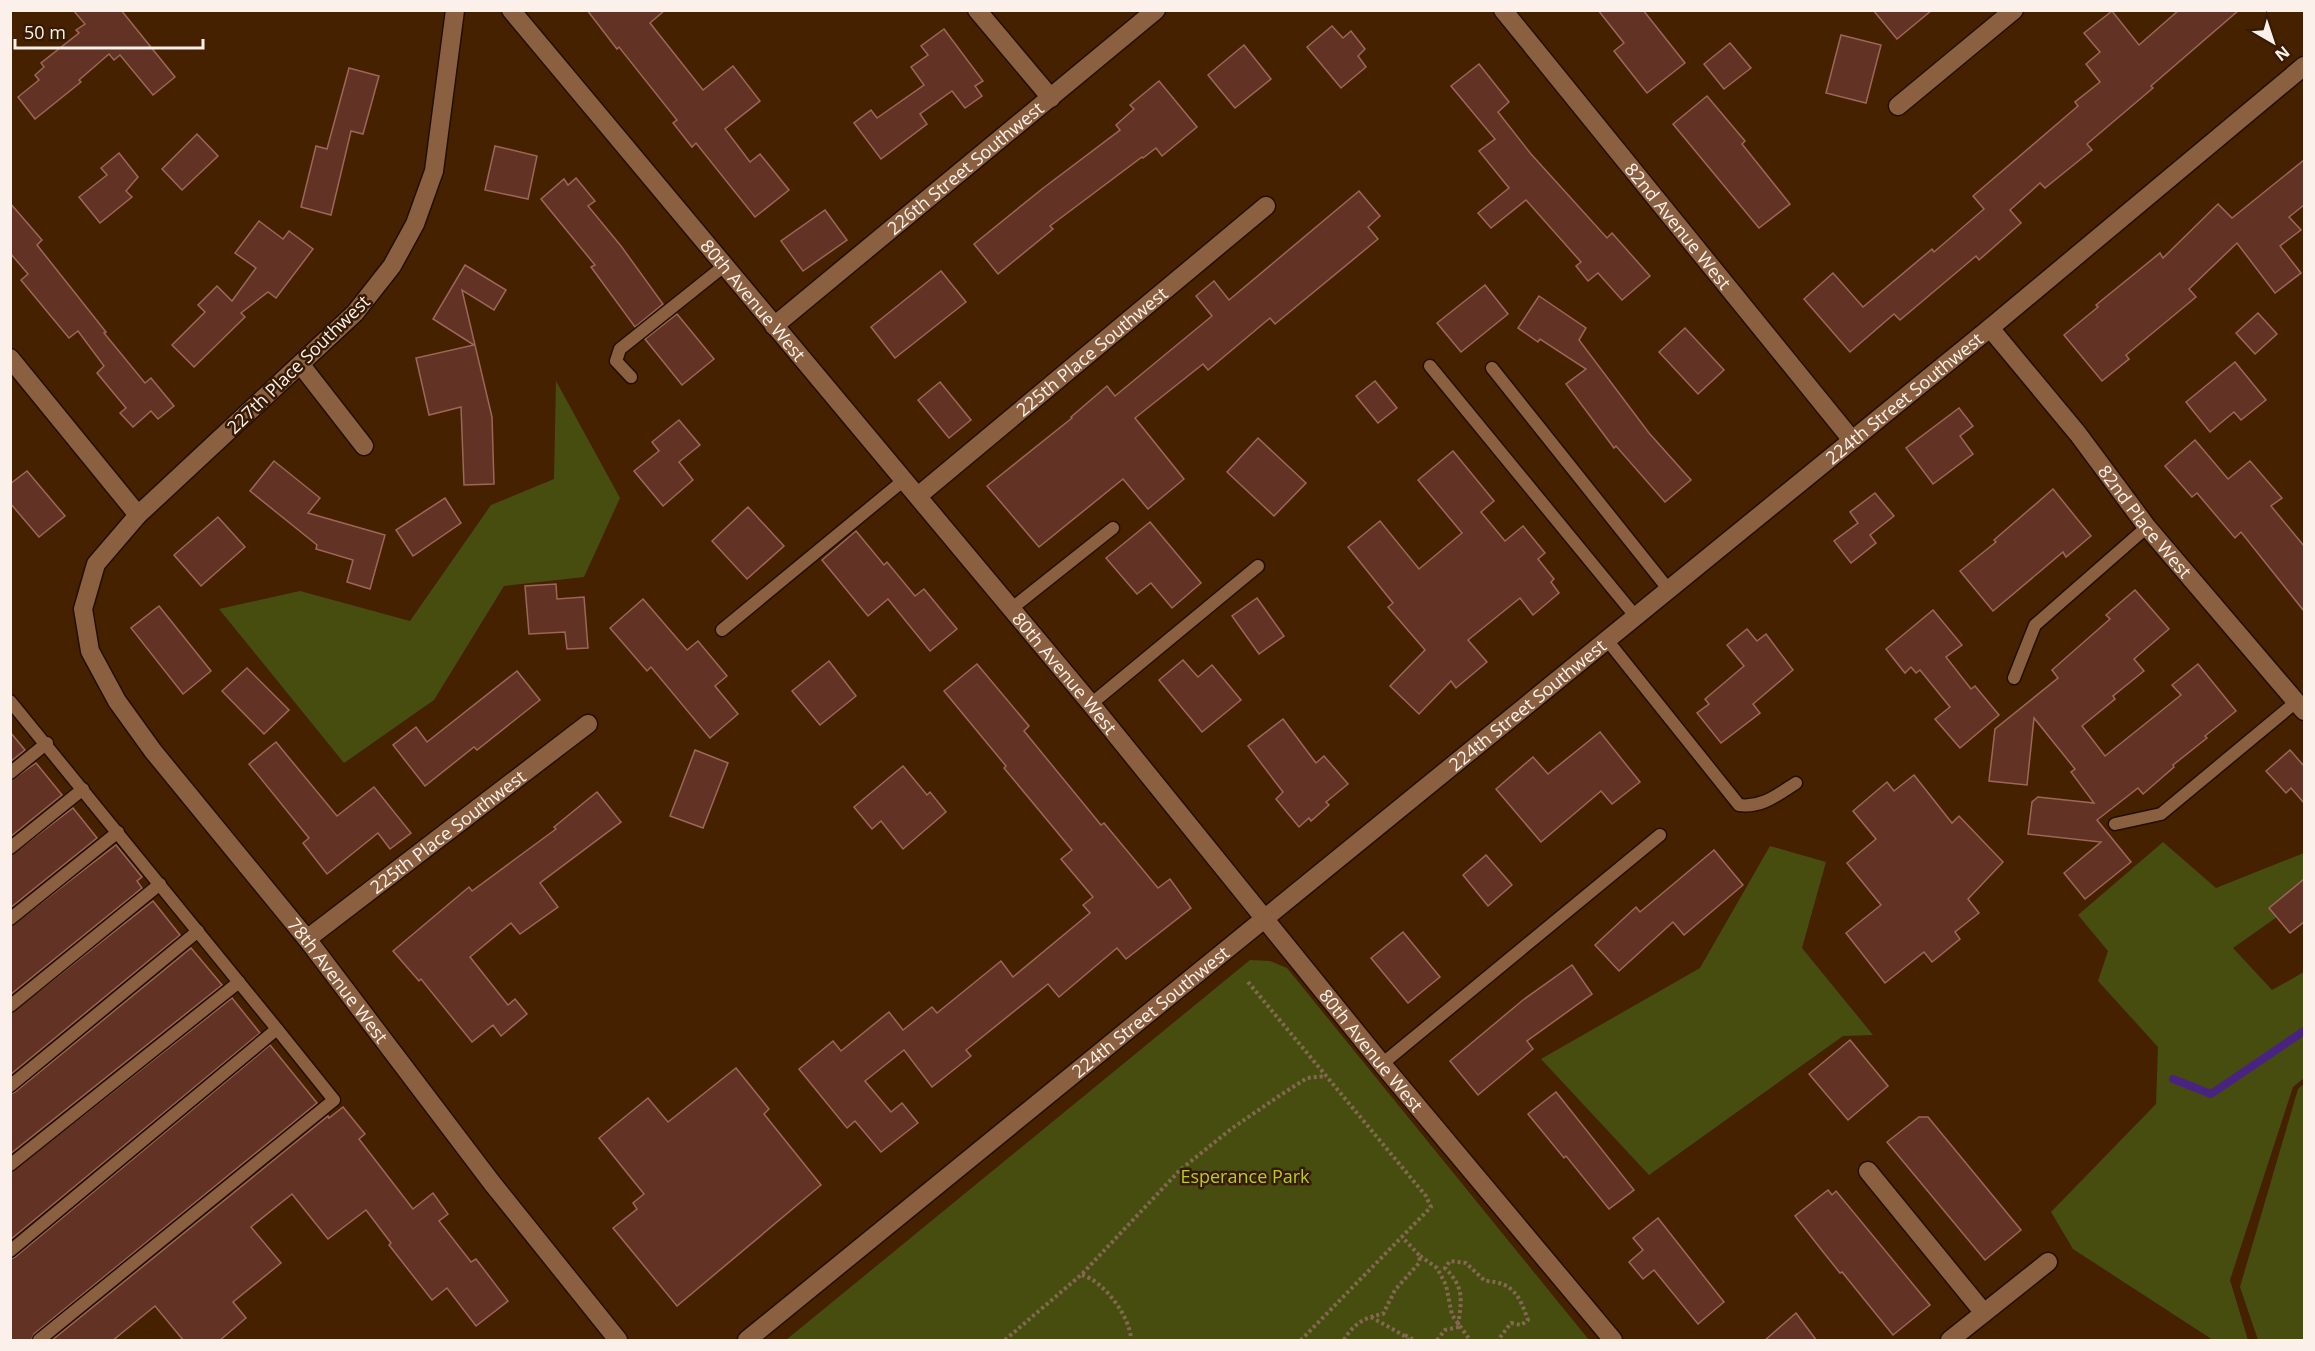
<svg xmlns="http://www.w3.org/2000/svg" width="2315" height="1351" viewBox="0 0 2315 1351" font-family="'Open Sans',sans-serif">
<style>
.green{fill:#464d0f}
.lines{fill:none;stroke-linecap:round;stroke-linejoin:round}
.stream{stroke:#492382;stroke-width:8}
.building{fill:#623225;stroke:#9c6758;stroke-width:1.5}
.service-casing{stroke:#230f01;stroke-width:15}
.minor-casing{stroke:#230f01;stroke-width:21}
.tertiary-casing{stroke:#230f01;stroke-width:21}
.path{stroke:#846951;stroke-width:4;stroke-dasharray:3 3;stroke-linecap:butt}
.service{stroke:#8a6040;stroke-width:12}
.minor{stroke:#8a6040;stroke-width:18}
.tertiary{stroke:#8a6040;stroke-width:18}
.labels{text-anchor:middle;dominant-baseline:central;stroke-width:5;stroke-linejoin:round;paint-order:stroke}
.street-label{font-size:18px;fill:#fbf1ea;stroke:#371a03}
.park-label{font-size:18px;fill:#b9cd19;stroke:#371a03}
</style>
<rect width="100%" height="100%" fill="#462100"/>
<g class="green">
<polygon points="556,381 620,498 584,577 504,586 434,700 344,763 219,609 300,591 410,621 491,505 554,479"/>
<polygon points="2163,842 2216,888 2304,853 2304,898 2233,948 2272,990 2304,972 2304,1078 2293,1087 2230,1280 2248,1340 2213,1340 2073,1249 2051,1212 2156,1104 2158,1047 2098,981 2108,951 2078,915"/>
<polygon points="1770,846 1826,862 1802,948 1873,1035 1843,1036 1649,1175 1541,1059 1700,968"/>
<polygon points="1250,960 1270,961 1287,968 1589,1340 786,1340"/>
<polygon points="2304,1084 2304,1340 2258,1340 2240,1287 2298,1089"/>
</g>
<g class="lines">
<polyline class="stream" points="2173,1079 2211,1094 2304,1031"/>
</g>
<g class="building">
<polygon points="73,10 121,10 175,77 153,95 120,55 114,60 109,54 79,80 81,82 35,119 18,97 39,80 35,75 44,67 41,63 79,33 76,30 85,24"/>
<polygon points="587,10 665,10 650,23 703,90 733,66 760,101 725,129 750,162 760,154 789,190 755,217 696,143 692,147 673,123 677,120 619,47 617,49"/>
<polygon points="1598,10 1643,10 1685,63 1647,93 1614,51 1624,43"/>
<polygon points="1873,10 1932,10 1897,39"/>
<polygon points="2179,10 2239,10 2151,86 2153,88 2087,144 2092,150 2045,188 2040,183 2010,210 2021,223 1979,260 1976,256 1900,320 1894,314 1850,352 1804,299 1833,273 1863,307 1932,249 1934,252 1984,209 1973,196 2078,106 2075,102 2100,82 2086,64 2100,52 2084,33 2112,11 2139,45"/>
<polygon points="1332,26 1343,38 1351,31 1365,49 1358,56 1366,67 1341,88 1307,47"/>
<polygon points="944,29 983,81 975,86 982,96 965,108 952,91 920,114 927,124 881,159 854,123 871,110 877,118 924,85 911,67 928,55 921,46"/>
<polygon points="1841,35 1881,45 1866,103 1826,93"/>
<polygon points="1730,43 1751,68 1724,89 1704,64"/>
<polygon points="1244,45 1271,79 1235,108 1208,75"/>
<polygon points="1479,64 1509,102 1498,112 1531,154 1607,238 1612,233 1650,276 1622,300 1598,273 1588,281 1576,266 1581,262 1526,200 1491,228 1478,213 1509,188 1479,151 1495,139 1451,86"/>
<polygon points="349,68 379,76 363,134 351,131 331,215 301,207 316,146 327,149"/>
<polygon points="1159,81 1197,127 1162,156 1156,148 1143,158 1142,157 1050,226 1053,229 998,274 974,244 1042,189 1120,130 1116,125 1134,109 1130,105"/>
<polygon points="1707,96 1745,141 1742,144 1790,204 1759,228 1673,124"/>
<polygon points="197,134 218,156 182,190 162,169"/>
<polygon points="495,146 537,156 528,199 485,190"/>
<polygon points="119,153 138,177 126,191 132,197 100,223 79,197 107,175 101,168"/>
<polygon points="2304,160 2304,205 2289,217 2301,230 2280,246 2301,273 2275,293 2237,243 2189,289 2196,297 2126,355 2129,359 2102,381 2064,335 2098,307 2096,305 2160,253 2163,258 2218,204 2232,218"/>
<polygon points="576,178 595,201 588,206 621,246 663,304 635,327 591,267 595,265 541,199 564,179 568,185"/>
<polygon points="1359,191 1380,216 1368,227 1378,239 1275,324 1270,318 1208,370 1203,364 1135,418 1184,479 1148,509 1123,479 1039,547 987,486 1072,418 1071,417 1107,386 1115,396 1212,316 1196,296 1214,281 1229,300"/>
<polygon points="10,203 42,240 37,245 106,332 104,333 145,383 151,378 174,406 158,419 151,411 133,427 120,413 126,408 97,373 104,366 78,331 69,338 21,280 28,274 10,253"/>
<polygon points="825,210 847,240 803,271 781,241"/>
<polygon points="259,221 283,239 289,231 313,249 276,298 268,292 241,313 245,317 194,367 172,345 205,312 198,305 217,286 232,301 256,268 235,253"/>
<polygon points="465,265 506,290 494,310 462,290 492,417 494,484 464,485 461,407 429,415 416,358 474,345 433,319"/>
<polygon points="941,271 966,302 895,358 871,327"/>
<polygon points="1485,285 1508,314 1461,352 1437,323"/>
<polygon points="1539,296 1586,328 1579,340 1649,433 1691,480 1665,502 1616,446 1614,448 1566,384 1586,369 1540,339 1538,342 1518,328"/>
<polygon points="2258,313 2277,334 2255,354 2236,333"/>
<polygon points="677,314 714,359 682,385 645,339"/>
<polygon points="1685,328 1724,370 1698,394 1659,352"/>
<polygon points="2235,362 2266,400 2241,420 2234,412 2210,432 2186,402"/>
<polygon points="1375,381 1397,408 1378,423 1356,396"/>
<polygon points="940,382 971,420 949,438 918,400"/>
<polygon points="1959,408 1973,426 1960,436 1973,454 1933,484 1906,448"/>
<polygon points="679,420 700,445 679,462 693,480 663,506 634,471 659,451 652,442"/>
<polygon points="1258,438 1306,483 1274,516 1227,472"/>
<polygon points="2195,440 2228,479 2250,461 2282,498 2271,506 2304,546 2304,611 2241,532 2235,538 2197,493 2192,497 2165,466"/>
<polygon points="1453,451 1494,501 1481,512 1505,541 1523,526 1545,553 1538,559 1554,579 1551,582 1559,593 1533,615 1520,598 1468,640 1487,662 1456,688 1451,681 1419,714 1390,686 1425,650 1388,607 1393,603 1348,547 1380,521 1419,569 1462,533 1418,480"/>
<polygon points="274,461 320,498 308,513 385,535 370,589 347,582 353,560 316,549 317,545 250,491"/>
<polygon points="27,471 65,516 39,537 10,503 10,484"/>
<polygon points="2053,489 2091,536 2066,557 2063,552 1993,611 1960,571 1996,542 1994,540"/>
<polygon points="1875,493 1894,516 1870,535 1876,543 1851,563 1834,541 1858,523 1850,512"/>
<polygon points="445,498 461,523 413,556 396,530"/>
<polygon points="748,507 784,546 747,579 712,541"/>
<polygon points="218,517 245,547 201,586 174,555"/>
<polygon points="1150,522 1201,583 1172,608 1151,583 1137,594 1106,558"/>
<polygon points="856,531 884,565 887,562 915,596 924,589 957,629 930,651 888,599 868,616 822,560"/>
<polygon points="556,584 557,599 584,597 588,648 567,649 565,632 529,634 525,586"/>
<polygon points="2135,590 2169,629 2134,659 2144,671 2113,696 2115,699 2082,726 2105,756 2181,695 2172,685 2198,664 2236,711 2205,736 2207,738 2173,765 2174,767 2143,794 2138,788 2097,820 2131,862 2085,899 2064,873 2101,842 2028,834 2032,802 2038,797 2094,803 2071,772 2075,769 2034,718 2027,785 1989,781 1995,729 2058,678 2052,670 2110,619 2106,615"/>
<polygon points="1257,598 1284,636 1259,654 1232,616"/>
<polygon points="643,599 687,650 698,641 727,676 715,686 738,714 710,738 651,667 647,671 610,628"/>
<polygon points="159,606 211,671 183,694 131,628"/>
<polygon points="1933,610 1962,645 1946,657 1971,689 1975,686 1999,715 1960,748 1935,719 1950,707 1920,670 1916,673 1911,667 1905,673 1886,649"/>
<polygon points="1747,629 1757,641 1766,634 1793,670 1753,704 1760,713 1721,743 1697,713 1709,704 1705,699 1744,666 1727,645"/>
<polygon points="1183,660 1198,677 1212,665 1241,700 1202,732 1159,680"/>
<polygon points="829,661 856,696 820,725 792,691"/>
<polygon points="977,664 1029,726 1024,731 1101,825 1104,823 1158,888 1170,879 1191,908 1126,959 1117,948 1059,997 1048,984 966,1050 971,1056 932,1087 904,1050 865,1081 891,1112 902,1103 918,1123 881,1152 855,1121 847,1128 799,1069 833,1041 841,1051 889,1012 903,1030 932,1007 937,1013 1001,961 1013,977 1090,913 1083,905 1093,897 1061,859 1072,850 1004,768 1006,766 944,691"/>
<polygon points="247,668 289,710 264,734 222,691"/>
<polygon points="517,671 540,700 477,750 474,747 425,786 393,745 416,727 427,742"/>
<polygon points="1283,719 1316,763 1324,756 1348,784 1326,802 1329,805 1311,821 1309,818 1299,827 1276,799 1283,792 1248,746"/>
<polygon points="10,732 25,750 10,762"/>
<polygon points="1600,732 1640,782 1612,804 1601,791 1541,842 1496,789 1533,757 1548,774"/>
<polygon points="276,742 337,816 374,787 411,833 390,849 378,833 327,874 303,843 309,838 249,764"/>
<polygon points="695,750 728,763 703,828 670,816"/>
<polygon points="2290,750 2304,766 2304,803 2291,788 2286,793 2266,771"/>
<polygon points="36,763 62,795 10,837 10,781"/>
<polygon points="903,766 927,795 930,792 946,812 903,849 881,821 872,829 854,807"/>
<polygon points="1914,775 1952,823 1959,816 2003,862 1968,899 1979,913 1955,932 1960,939 1932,962 1924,952 1885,983 1846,933 1881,905 1847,863 1876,839 1853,811 1887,782 1894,791"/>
<polygon points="597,792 621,822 540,883 558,907 520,934 511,923 470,957 508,1005 515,999 527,1014 501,1036 493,1025 472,1042 421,979 419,981 393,951 469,887 472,891 556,829 554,827"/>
<polygon points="73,808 97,838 10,908 10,856"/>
<polygon points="116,845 142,877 137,881 142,888 10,995 10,927"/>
<polygon points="1714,850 1743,885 1684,935 1673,922 1619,971 1595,945 1636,907 1640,912"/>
<polygon points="1486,855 1512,885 1488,906 1463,875"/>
<polygon points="2304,879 2304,922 2290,933 2269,908"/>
<polygon points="153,901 180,935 10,1075 10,1014"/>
<polygon points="1403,932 1440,977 1408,1003 1371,958"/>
<polygon points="191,948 222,985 10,1154 10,1094 15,1092"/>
<polygon points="1572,965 1592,994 1527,1041 1533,1049 1478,1095 1450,1061 1523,1000"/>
<polygon points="232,998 260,1033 10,1240 10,1173"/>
<polygon points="1850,1040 1888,1086 1848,1120 1809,1074"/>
<polygon points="270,1045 317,1103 34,1334 31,1341 10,1341 10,1259 15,1257"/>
<polygon points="736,1068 769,1109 764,1114 821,1185 677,1306 613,1228 637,1209 633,1203 644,1194 599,1138 648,1098 668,1122"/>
<polygon points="1556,1092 1634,1190 1609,1209 1566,1156 1564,1158 1528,1114"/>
<polygon points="343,1107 365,1134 359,1139 413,1209 433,1193 448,1214 439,1221 471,1262 476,1259 508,1301 476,1326 447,1288 432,1300 389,1245 391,1243 366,1210 328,1239 292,1194 251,1227 281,1263 233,1302 246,1318 219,1341 184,1341 155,1306 112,1341 51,1341 328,1116 329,1118"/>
<polygon points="1919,1117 1928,1117 2021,1230 1985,1260 1887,1142"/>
<polygon points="1828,1190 1832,1195 1836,1191 1930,1305 1893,1335 1842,1272 1840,1273 1820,1248 1795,1216"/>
<polygon points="1658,1218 1724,1302 1698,1324 1654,1270 1643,1279 1629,1262 1643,1250 1633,1238"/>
<polygon points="1796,1313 1817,1341 1764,1341"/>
</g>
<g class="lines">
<defs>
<g id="service">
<polyline points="1430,366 1636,617"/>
<polyline points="1492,368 1669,590"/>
<polyline points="631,377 616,361 620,349 724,266"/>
<polyline points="1011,609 1113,528"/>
<polyline points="722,630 904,480"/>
<path d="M1607,640L1739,805C1762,808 1777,795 1796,783"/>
<polyline points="2014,678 2035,625 2147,527"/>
<polyline points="10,701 277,1029 10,1251"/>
<polyline points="1091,704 1258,566"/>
<polyline points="10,773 47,743"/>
<polyline points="2115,824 2161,814 2296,702"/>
<polyline points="10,848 83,789"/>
<polyline points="10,919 118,832"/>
<polyline points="10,1006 160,884"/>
<polyline points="1382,1064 1660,835"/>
<polyline points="10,1086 198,931"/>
<polyline points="10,1165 239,982"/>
<polyline points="39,1340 334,1100 277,1029"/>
</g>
<g id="minor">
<path id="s1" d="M455,10L434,171L415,224L392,266L355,313L138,515L96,564L83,609L90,651L117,701L153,751L307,939L492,1183L618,1340"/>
<polyline points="977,10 1051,98"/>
<path id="s2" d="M1503,10L1852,440"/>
<polyline points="1898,106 2014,10"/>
<path id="s3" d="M774,326L1156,10"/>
<path id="s4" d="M1990,328L2078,434L2147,527L2304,711"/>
<polyline points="10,358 138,515"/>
<polyline points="301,365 364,446"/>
<path id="s5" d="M918,496L1266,206"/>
<path id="s6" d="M307,939L588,724"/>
<polyline points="1868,1171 1984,1313"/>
<polyline points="1950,1340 2048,1262"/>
</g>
<g id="tertiary">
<path id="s7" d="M511,10L1091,704L1382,1064L1613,1340"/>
<path id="s8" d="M747,1340L1990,328L2304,66"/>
</g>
</defs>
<use href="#service" class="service-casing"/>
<use href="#minor" class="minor-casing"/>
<use href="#tertiary" class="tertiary-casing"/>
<g class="path">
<polyline points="1248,982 1426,1196 1431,1207 1301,1340"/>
<polyline points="1420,1256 1437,1268 1446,1285 1452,1315 1470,1340"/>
<path d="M1082,1275C1104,1281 1131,1318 1131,1340"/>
<polyline points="1371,1317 1403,1335 1408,1340"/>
<path d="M1458,1325C1462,1299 1464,1287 1445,1268L1450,1261L1466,1263L1485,1281C1513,1282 1519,1295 1528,1320L1521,1325L1511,1323L1498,1340"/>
<polyline points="1405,1335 1414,1340"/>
<polyline points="1005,1340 1082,1274 1180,1170 1231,1129 1279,1096 1307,1078 1326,1076"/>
<path d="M1344,1340C1353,1324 1365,1317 1383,1314L1395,1290L1419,1263L1420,1256L1402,1237"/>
<polyline points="1437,1340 1445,1330 1459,1327"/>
</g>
<use href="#service" class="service"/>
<use href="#minor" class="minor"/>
<use href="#tertiary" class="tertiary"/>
</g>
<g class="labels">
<g class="street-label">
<text stroke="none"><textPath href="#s3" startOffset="248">226th Street Southwest</textPath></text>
<text stroke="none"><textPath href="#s2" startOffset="278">82nd Avenue West</textPath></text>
<text stroke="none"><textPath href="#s7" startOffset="378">80th Avenue West</textPath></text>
<text stroke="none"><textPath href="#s5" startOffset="226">225th Place Southwest</textPath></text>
<text transform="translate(298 364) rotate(-44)">227th Place Southwest</text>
<text stroke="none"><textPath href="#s8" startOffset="1492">224th Street Southwest</textPath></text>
<text stroke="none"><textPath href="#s4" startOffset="248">82nd Place West</textPath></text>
<text stroke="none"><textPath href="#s7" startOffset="864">80th Avenue West</textPath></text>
<text stroke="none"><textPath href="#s8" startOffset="1006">224th Street Southwest</textPath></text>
<text stroke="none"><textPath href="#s6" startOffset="177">225th Place Southwest</textPath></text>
<text stroke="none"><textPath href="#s1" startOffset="1190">78th Avenue West</textPath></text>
<text stroke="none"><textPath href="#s8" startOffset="520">224th Street Southwest</textPath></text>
<text stroke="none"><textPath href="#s7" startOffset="1350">80th Avenue West</textPath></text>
</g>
<g class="park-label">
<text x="1245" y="1176">Esperance Park</text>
</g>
</g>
<rect width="2315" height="1351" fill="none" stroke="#fbf1ea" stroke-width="24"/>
<g transform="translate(2273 42) rotate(141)" stroke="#371a03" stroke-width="4.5" paint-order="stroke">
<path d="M0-4.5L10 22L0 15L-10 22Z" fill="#fbf1ea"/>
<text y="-9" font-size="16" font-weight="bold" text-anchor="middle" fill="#fbf1ea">N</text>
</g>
<path d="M15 39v9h188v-9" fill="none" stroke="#fbf1ea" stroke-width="3"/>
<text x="24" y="39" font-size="18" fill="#fbf1ea" stroke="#371a03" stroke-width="4.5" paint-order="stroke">50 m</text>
</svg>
